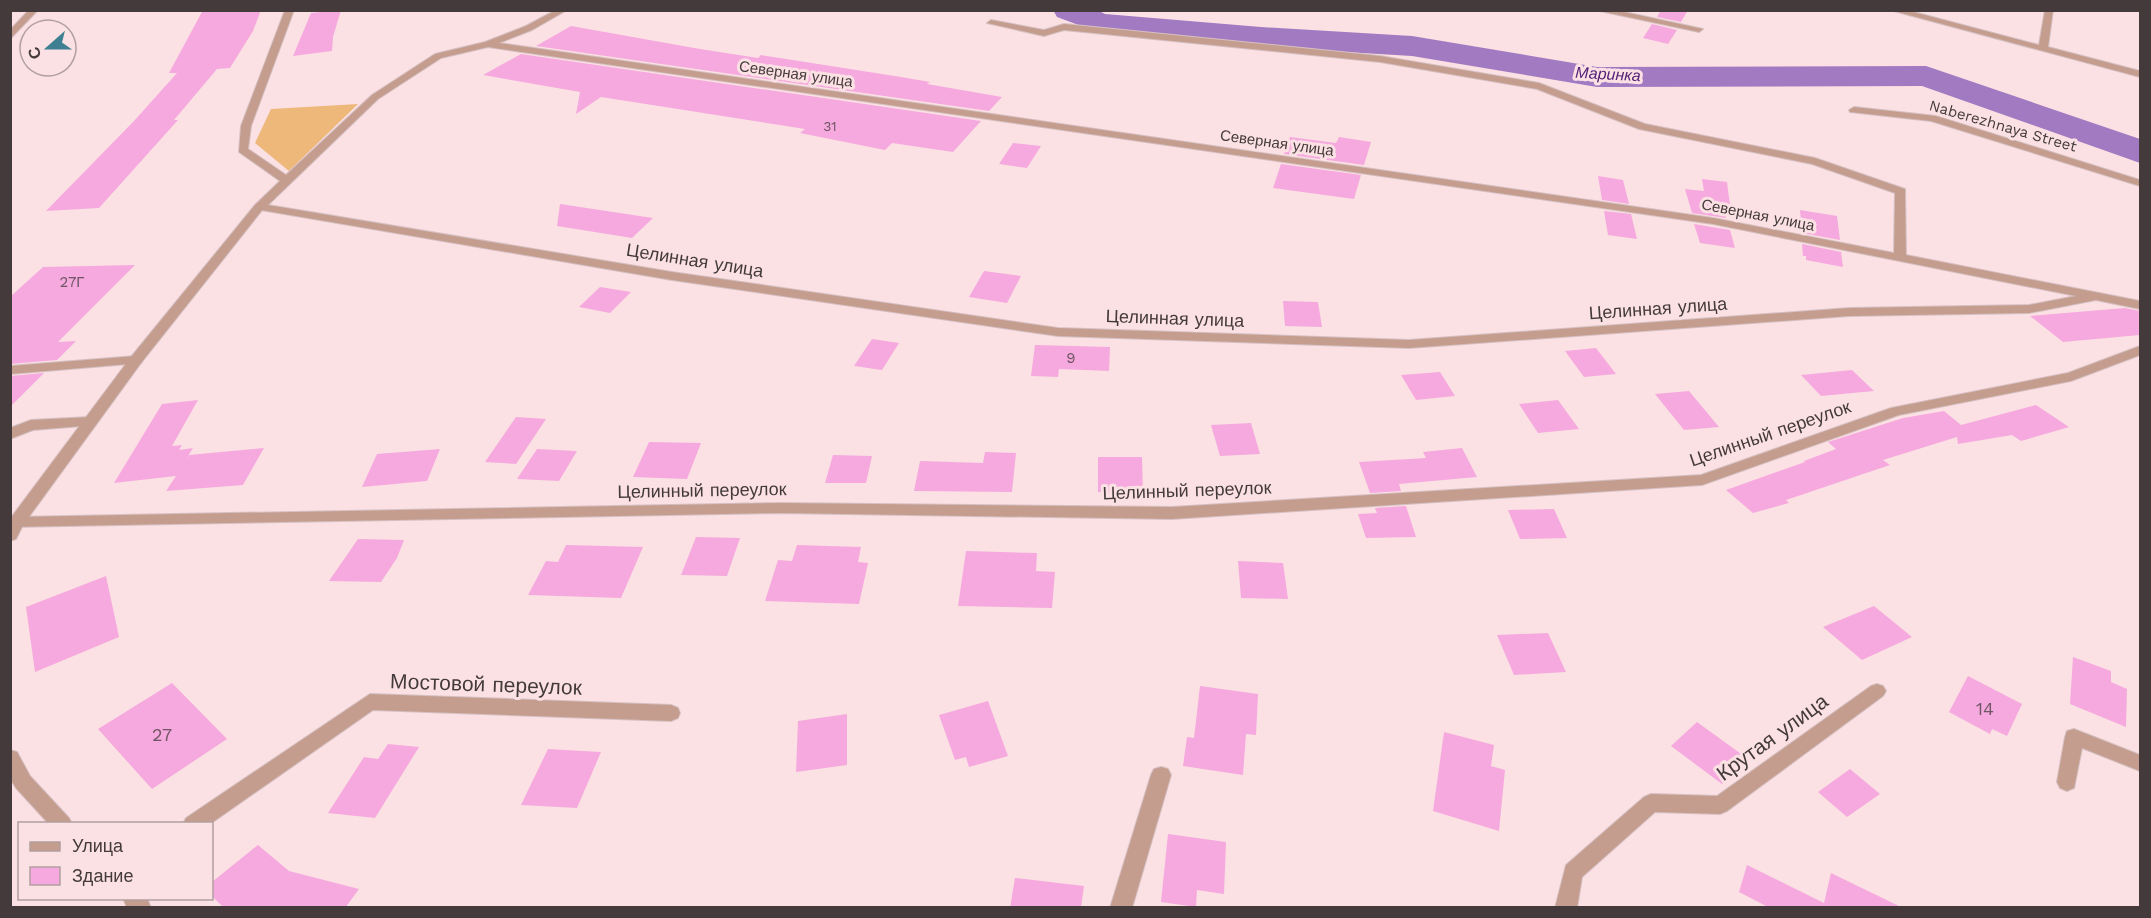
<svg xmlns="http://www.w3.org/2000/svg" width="2151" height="918" viewBox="0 0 2151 918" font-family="'Work Sans',sans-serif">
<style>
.green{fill:#edb87a}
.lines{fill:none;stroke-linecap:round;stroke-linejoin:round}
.river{fill:#a17ac2;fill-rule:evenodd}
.building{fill:#f6a9de}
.service-casing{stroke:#d6c0c2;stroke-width:2}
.minor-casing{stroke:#d6c0c2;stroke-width:2}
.tertiary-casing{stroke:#d6c0c2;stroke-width:2}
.service{fill:#c49d8f;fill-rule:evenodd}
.minor{fill:#c49d8f;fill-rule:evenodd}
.tertiary{fill:#c49d8f;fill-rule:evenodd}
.labels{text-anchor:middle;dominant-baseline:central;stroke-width:6;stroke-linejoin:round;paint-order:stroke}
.far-number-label{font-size:14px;fill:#705664}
.far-street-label{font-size:15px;fill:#443a3b;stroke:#fbe1e4}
.number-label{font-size:15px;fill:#705664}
.far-water-label{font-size:16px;font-style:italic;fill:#562278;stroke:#fbe1e4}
.street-label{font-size:18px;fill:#443a3b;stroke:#fbe1e4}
.near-number-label{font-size:18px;fill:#705664}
.near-street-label{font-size:21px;fill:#443a3b;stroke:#fbe1e4}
</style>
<rect width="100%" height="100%" fill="#fbe1e4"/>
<polygon class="green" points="358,104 289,171 255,143 271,109"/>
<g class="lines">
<polygon class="river" points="1053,10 1097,10 1105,14 1261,27 1412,36 1597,67 1926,66 2140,139 2140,163 1922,86 1597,87 1412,56 1261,47 1100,33 1057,17"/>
</g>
<g class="building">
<polygon points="203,10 261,10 253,31 230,68 217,69 174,120 178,120 99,208 46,211 134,121 177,73 169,73"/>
<polygon points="341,10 333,37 332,51 293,56 311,13"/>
<polygon points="1661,10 1688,10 1681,22 1657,17"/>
<polygon points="1652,24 1677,30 1668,44 1643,38"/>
<polygon points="571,26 700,49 758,58 761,55 901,77 930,82 927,84 1002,97 989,111 536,46"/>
<polygon points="521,54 981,121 953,152 892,143 885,150 800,133 805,129 601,97 576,114 580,92 483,75"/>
<polygon points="1290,137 1336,143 1339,137 1371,142 1364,165 1284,154"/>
<polygon points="1013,143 1041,146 1027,168 999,164"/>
<polygon points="1281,164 1361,175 1354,199 1273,188"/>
<polygon points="1598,176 1623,180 1629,204 1602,200"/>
<polygon points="1702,179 1727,182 1731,213 1725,212 1726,218 1692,213 1685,189 1704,191"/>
<polygon points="560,204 653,218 632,238 557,226"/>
<polygon points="1800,210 1837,216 1840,240 1802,233"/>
<polygon points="1604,211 1631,214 1637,239 1608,235"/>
<polygon points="1694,224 1730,230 1735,248 1700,243"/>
<polygon points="1802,244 1841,252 1843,267 1806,260 1806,256 1803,256"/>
<polygon points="135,265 58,342 76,341 57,360 10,364 10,297 43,267"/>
<polygon points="984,271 1021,276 1007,303 969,297"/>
<polygon points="600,287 631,292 610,313 579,307"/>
<polygon points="1283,301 1318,302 1322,327 1285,326"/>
<polygon points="2125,308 2140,311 2140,335 2063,342 2030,316"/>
<polygon points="872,339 899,343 882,370 854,366"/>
<polygon points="1035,345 1110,347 1109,371 1059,369 1058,377 1031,376"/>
<polygon points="1596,348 1616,374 1584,377 1565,351"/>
<polygon points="1852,370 1874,391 1821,396 1801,375"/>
<polygon points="1440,372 1455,396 1416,400 1401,375"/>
<polygon points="44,373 10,407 10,376"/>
<polygon points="1689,391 1719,427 1684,430 1655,394"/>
<polygon points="198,400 172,446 182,445 179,450 193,448 185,461 189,455 264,448 243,485 166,491 176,476 114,483 162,404"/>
<polygon points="1558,400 1579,429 1538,433 1519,404"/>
<polygon points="2036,405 2069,427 2021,441 2012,435 1958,444 1957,437 1883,460 1890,465 1786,500 1789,503 1753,513 1726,490 1805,462 1804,461 1836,449 1828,442 1903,418 1944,411 1961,425"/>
<polygon points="516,417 546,419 516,464 485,462"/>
<polygon points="1251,423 1260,454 1220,456 1211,425"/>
<polygon points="649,442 701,443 687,479 633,477"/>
<polygon points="1462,448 1477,477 1399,484 1401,491 1370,493 1359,462 1426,458 1423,452"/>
<polygon points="440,449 427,481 362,487 377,454"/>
<polygon points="537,449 577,451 559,481 517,479"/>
<polygon points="985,452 1016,453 1012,492 914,491 920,461 983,463"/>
<polygon points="833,455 872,456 866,483 825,483"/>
<polygon points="1098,457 1142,457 1143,493 1098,492"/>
<polygon points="1406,506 1416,537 1366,538 1358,514 1377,513 1375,508"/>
<polygon points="1554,509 1567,538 1520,539 1508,510"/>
<polygon points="696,537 740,538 727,576 681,575"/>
<polygon points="358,539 404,540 397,558 381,582 329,581"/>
<polygon points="566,545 643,547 621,598 528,595 546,561 558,562"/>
<polygon points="797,545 861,547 858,562 868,563 859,604 765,601 778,560 792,561"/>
<polygon points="966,551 1037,553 1036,571 1055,572 1052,608 958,606"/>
<polygon points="1238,561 1283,563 1288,599 1241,598"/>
<polygon points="106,576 119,637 35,672 26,607"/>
<polygon points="1874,606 1912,637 1862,660 1823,627"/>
<polygon points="1548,633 1566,672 1514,675 1497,635"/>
<polygon points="2073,657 2111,671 2111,682 2127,689 2126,727 2070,704"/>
<polygon points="1968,676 2022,704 2007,736 1992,729 1990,734 1949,712"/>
<polygon points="172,683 227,739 152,789 98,729"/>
<polygon points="1200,686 1258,694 1256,735 1246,734 1243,775 1183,766 1187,737 1194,738"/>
<polygon points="988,701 1008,756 969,767 966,757 955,760 939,715"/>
<polygon points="847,714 847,765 796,772 798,721"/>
<polygon points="1697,722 1748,759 1722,784 1671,746"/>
<polygon points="1444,732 1494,745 1491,766 1505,770 1499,831 1433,811"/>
<polygon points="388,744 419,747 375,818 328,813 364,757 378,759"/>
<polygon points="548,749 601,752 577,808 521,805"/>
<polygon points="1850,769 1880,794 1847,817 1818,792"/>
<polygon points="1168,834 1226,842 1224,894 1197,890 1196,907 1161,902"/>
<polygon points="258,845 289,871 359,889 345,908 224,908 212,896 212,882"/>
<polygon points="1747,865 1824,903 1831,873 1903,908 1770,908 1739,892"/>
<polygon points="1015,878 1084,886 1081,908 1010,908"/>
</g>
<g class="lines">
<defs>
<g id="service">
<polygon points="136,356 143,360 141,363 10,374 10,366"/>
<polygon points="90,417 97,422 95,425 33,430 10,439 10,428 31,420"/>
<polygon points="2074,729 2140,755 2140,771 2082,748 2074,788 2067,791 2060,788 2057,782 2065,737 2067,731"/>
</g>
<g id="minor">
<polygon points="29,10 38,10 10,39 10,30"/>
<path d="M285,10H294L251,126L248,149L286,175L372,95L435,54L485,42L526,26L556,10H567L532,30L499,43L1713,218L1894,253L1895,193L1812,164L1639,129L1537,89L1380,62L1064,30L1044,36L987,23L991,20L1044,30L1064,24L1380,56L1539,83L1645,124L1815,158L1905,189L1906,255L2140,301V309L2096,300L2029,313L1849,316L1409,348L1058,336L672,280L255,209V205L280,181L239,152L241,126ZM488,47L1713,224L2076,296L2029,305L1849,308L1409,340L1058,328L672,272L268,205L378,99L441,58Z"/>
<polygon points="1595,10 1615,10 1703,29 1699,32"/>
<polygon points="1890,10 1906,10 2039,45 2045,10 2053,10 2048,47 2140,71 2140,77"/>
<polygon points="1854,107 1936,116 2140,180 2140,186 1931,121 1850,112 1849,110"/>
<polygon points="2140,346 2140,355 2071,381 1899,415 1702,485 1172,519 781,513 10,527 10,519 16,517 781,503 1172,507 1701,475 1891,408 2068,373"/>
<polygon points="1877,684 1883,686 1886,691 1883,696 1727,811 1720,814 1655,812 1582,877 1577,908 1555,908 1566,865 1644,797 1651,794 1717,796 1871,686"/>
<polygon points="370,694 671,705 678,708 680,713 678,718 671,721 373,710 210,824 183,824 186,818"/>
<polygon points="1161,767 1168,769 1171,775 1132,908 1110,908 1151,775 1154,769"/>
</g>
<g id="tertiary">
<polygon points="259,204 263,205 263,209 141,363 23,525 16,539 10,541 10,519 131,357 255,205"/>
<polygon points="10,750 17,752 30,776 69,818 72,824 49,824 16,788 10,778"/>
<polygon points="123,898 147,898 151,908 127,908"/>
</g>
</defs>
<use href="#service" class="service-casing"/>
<use href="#minor" class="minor-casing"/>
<use href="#tertiary" class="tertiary-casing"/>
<use href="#service" class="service"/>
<use href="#minor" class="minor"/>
<use href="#tertiary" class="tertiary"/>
</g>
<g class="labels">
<g class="far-number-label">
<text x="830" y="126">31</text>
</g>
<g class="far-street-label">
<text transform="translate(796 74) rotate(8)">Северная улица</text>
<text transform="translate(2003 126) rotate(16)">Naberezhnaya Street</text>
<text transform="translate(1277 143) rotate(8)">Северная улица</text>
<text transform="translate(1758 215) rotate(11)">Северная улица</text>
</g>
<g class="number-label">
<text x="72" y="282">27Г</text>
<text x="1071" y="358">9</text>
</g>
<g class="far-water-label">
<text transform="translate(1608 74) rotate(3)">Маринка</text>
</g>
<g class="street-label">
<text transform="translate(695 260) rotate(9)">Целинная улица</text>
<text transform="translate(1658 308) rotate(-4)">Целинная улица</text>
<text transform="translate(1175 318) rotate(2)">Целинная улица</text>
<text transform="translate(1770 433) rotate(-19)">Целинный переулок</text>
<text transform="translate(702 490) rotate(-1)">Целинный переулок</text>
<text transform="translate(1187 490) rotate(-2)">Целинный переулок</text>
</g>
<g class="near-number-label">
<text x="1985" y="708">14</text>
<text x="162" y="734">27</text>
</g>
<g class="near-street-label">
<text transform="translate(486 684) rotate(2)">Мостовой переулок</text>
<text transform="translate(1772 737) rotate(-36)">Крутая улица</text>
</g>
</g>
<rect width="2151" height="918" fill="none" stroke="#443a3b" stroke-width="24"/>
<rect x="18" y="822" width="195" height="78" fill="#fbe1e4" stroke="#b29ea0" stroke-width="1.5"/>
<rect x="30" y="842" width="30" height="9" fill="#c49d8f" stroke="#b29ea0" stroke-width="1.5"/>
<text x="72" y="852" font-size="18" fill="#443a3b">Улица</text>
<rect x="30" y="867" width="30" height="18" fill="#f6a9de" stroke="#b29ea0" stroke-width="1.5"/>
<text x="72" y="882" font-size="18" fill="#443a3b">Здание</text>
<g transform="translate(48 48) rotate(249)"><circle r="28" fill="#fbe1e4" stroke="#b29ea0" stroke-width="1.5"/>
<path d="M0-4.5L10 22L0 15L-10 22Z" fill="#3e8091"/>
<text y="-9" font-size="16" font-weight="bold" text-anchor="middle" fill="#443a3b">С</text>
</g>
</svg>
